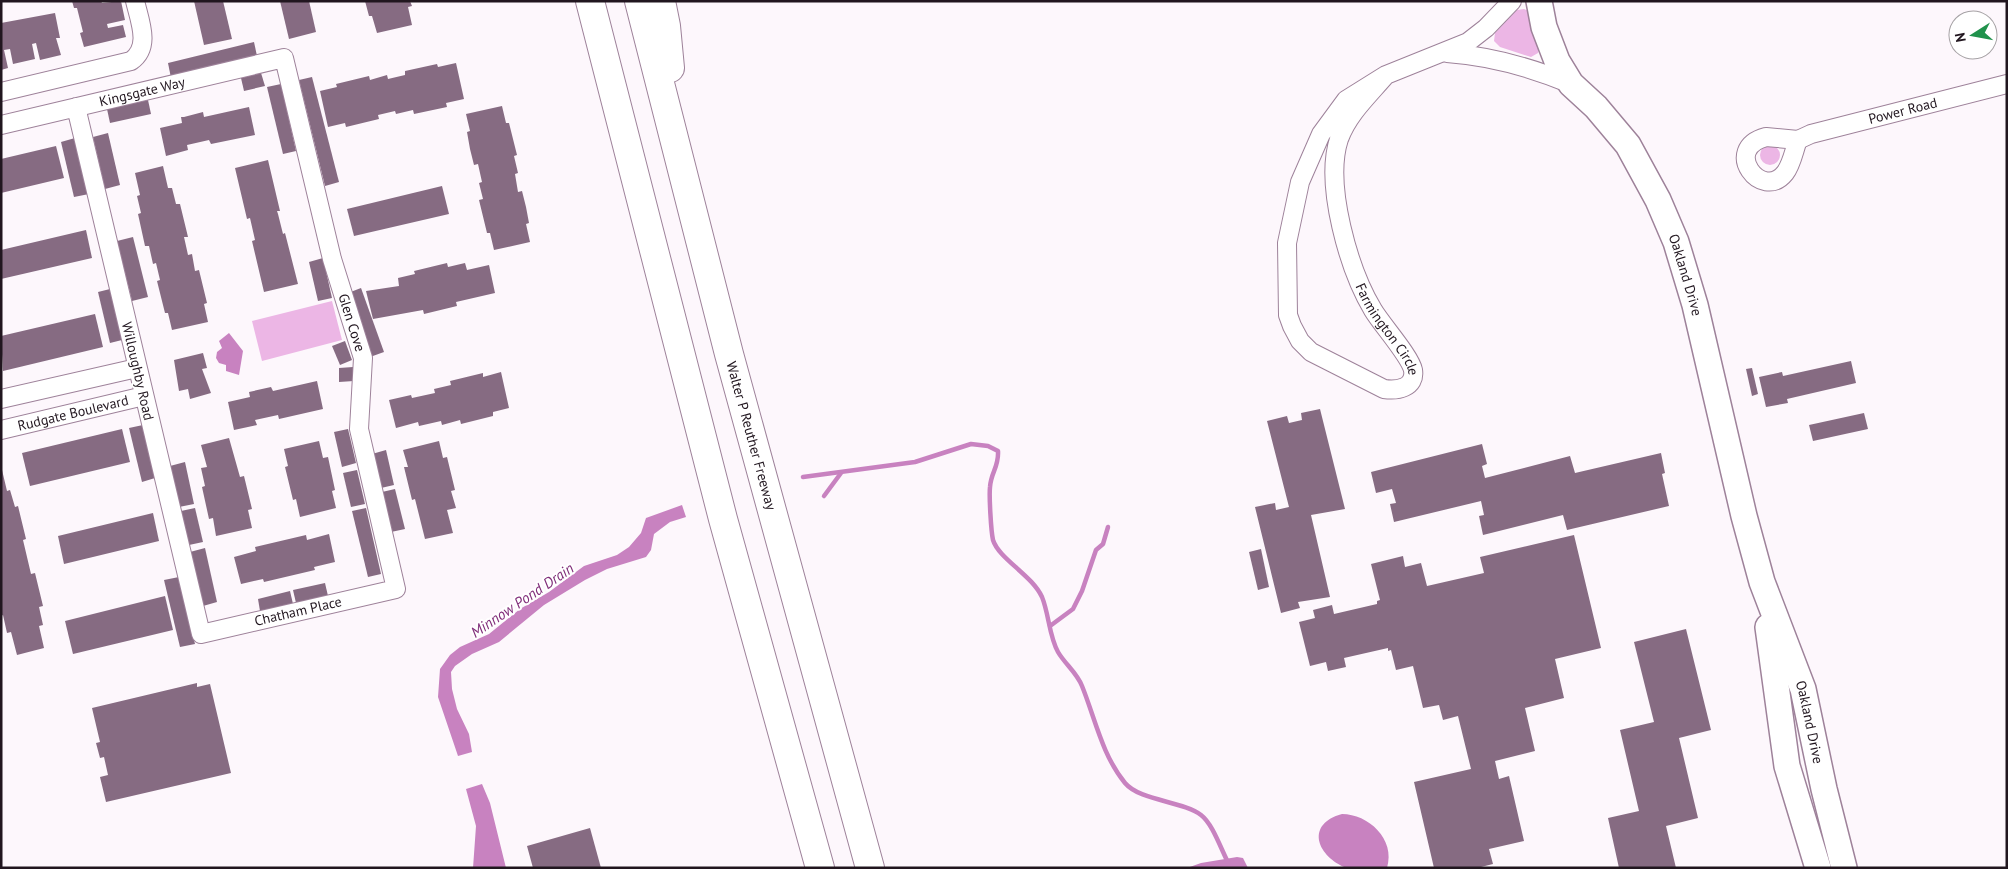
<svg xmlns="http://www.w3.org/2000/svg" width="2008" height="869" viewBox="0 0 2008 869" font-family="'PT Sans',sans-serif">
<style>
.green{fill:#ecb6e5}
.water{fill:#c882c0}
.lines{fill:none;stroke-linecap:round;stroke-linejoin:round}
.stream{stroke:#c882c0;stroke-width:4.5}
.building{fill:#866b82}
.street-casing{stroke:#9e829a;stroke-width:20}
.secondary-casing{stroke:#9e829a;stroke-width:28}
.highway-casing{stroke:#9e829a;stroke-width:30}
.street{stroke:#fff;stroke-width:18}
.secondary{stroke:#fff;stroke-width:25}
.highway{stroke:#fff;stroke-width:28}
.labels{text-anchor:middle;dominant-baseline:central;stroke-width:4;stroke-linejoin:round;paint-order:stroke}
.street-label{font-size:14px;fill:#21161f;stroke:#fff}
.water-label{font-size:15px;font-style:italic;fill:#812e7a;stroke:#fff}
</style>
<rect width="100%" height="100%" fill="#fdf7fc"/>
<g class="green">
<polygon points="1524,9 1531,12 1540,46 1538,53 1531,57 1500,47 1494,41 1495,33 1517,10"/>
<circle cx="1770" cy="155" r="10"/>
<polygon points="332,301 342,340 262,361 252,321"/>
</g>
<g class="water">
<polygon points="229,333 243,351 239,375 226,371 226,365 219,363 216,358 217,352 222,348 219,341"/>
<polygon points="682,505 686,517 670,522 654,534 651,550 646,557 607,569 585,580 544,605 499,642 472,654 455,666 451,672 452,689 457,709 469,734 472,752 458,756 438,697 440,669 450,655 460,647 489,634 520,609 549,592 584,566 617,555 629,547 641,533 646,518"/>
<polygon points="482,784 490,803 506,868 473,868 476,826 466,789"/>
<path d="M1342,814C1368,814 1396,839 1387,868C1375,868 1355,869 1344,867C1316,854 1306,824 1342,814Z"/>
<polygon points="1237,857 1243,858 1248,868 1187,868 1201,863"/>
</g>
<g class="lines">
<g class="stream">
<path d="M803,477L915,462L971,444L988,446L998,451C999,467 991,472 990,487C989,496 991,531 993,540C999,559 1032,575 1042,597C1049,614 1049,636 1058,652C1065,664 1077,673 1082,686C1095,718 1102,755 1125,783C1140,801 1183,801 1201,815C1214,825 1222,853 1231,868"/>
<polyline points="824,496 841,473"/>
<polyline points="1050,626 1073,609 1082,591 1096,550 1103,544 1108,527"/>
</g>
</g>
<g class="building">
<polygon points="72,1 101,1 102,3 121,1 125,20 107,24 108,28 123,25 126,37 84,47 80,33 83,32 77,8 74,8"/>
<polygon points="194,1 223,1 232,39 204,45"/>
<polygon points="280,1 309,1 316,32 289,39"/>
<polygon points="365,1 410,1 412,6 408,7 412,25 377,33 372,16 369,16"/>
<polygon points="55,13 60,38 56,38 61,55 40,60 36,43 32,44 35,59 13,64 10,49 4,50 8,68 1,70 1,23"/>
<polygon points="254,42 257,56 171,78 168,63"/>
<polygon points="456,63 464,99 446,103 447,107 414,114 413,110 396,114 395,111 378,115 379,119 346,127 345,123 328,127 320,91 337,87 336,84 369,76 370,80 387,75 388,79 405,75 405,71 437,64 438,67"/>
<polygon points="261,73 265,86 244,91 241,78"/>
<polygon points="312,77 339,182 325,186 299,80"/>
<polygon points="281,84 296,151 283,154 267,87"/>
<polygon points="148,100 151,114 110,123 107,109"/>
<polygon points="502,106 506,123 509,123 517,155 514,156 518,173 515,174 518,192 522,191 526,207 529,223 526,224 530,242 494,250 490,233 487,233 479,200 483,199 479,183 482,182 478,164 474,165 470,149 467,132 470,131 466,114"/>
<polygon points="249,107 255,135 211,144 209,140 187,145 188,150 166,156 160,128 182,123 181,117 184,117 203,112 204,117"/>
<polygon points="108,133 120,185 105,189 93,137"/>
<polygon points="75,138 89,194 74,197 61,142"/>
<polygon points="56,146 64,178 1,193 1,159"/>
<polygon points="268,160 280,211 277,211 278,214 283,234 285,233 298,284 264,292 252,241 255,240 250,218 247,219 235,168"/>
<polygon points="163,166 168,188 172,188 176,204 180,204 188,237 184,237 188,255 192,254 195,271 199,270 207,303 204,304 208,322 172,330 168,313 165,313 157,281 160,280 156,263 153,264 149,246 145,246 138,214 141,213 137,196 140,195 135,173"/>
<polygon points="442,186 449,214 354,236 347,209"/>
<polygon points="86,230 92,258 1,279 1,250"/>
<polygon points="133,237 148,297 132,301 117,241"/>
<polygon points="323,258 332,298 318,301 309,262"/>
<polygon points="447,263 448,267 465,263 467,270 489,265 495,293 456,302 457,306 424,314 423,310 373,319 366,291 399,286 398,278 415,274 414,271"/>
<polygon points="361,288 384,352 370,357 348,293"/>
<polygon points="110,289 122,340 110,343 98,292"/>
<polygon points="95,314 103,347 3,371 1,336"/>
<polygon points="345,341 352,360 340,365 332,346"/>
<polygon points="203,353 207,368 202,369 211,393 190,399 188,389 179,391 174,360"/>
<polygon points="1851,361 1856,383 1787,399 1788,403 1766,407 1759,377 1782,372 1783,376"/>
<polygon points="353,367 354,381 339,382 339,368"/>
<polygon points="1752,368 1758,394 1752,396 1746,369"/>
<polygon points="501,372 509,408 493,412 493,416 461,424 460,420 442,425 441,421 419,426 418,422 396,428 389,400 411,395 412,398 435,393 434,389 451,385 450,381 483,373 483,377"/>
<polygon points="317,381 323,409 279,419 278,415 255,420 257,425 234,430 228,402 250,397 249,392 271,387 273,391"/>
<polygon points="1320,409 1345,509 1311,515 1330,597 1298,602 1300,608 1281,613 1255,507 1275,503 1276,510 1289,507 1267,421 1287,416 1289,423 1302,420 1301,413"/>
<polygon points="1864,413 1868,429 1813,441 1809,425"/>
<polygon points="143,425 155,478 142,482 129,428"/>
<polygon points="122,429 130,462 30,486 22,453"/>
<polygon points="348,429 356,463 342,467 334,432"/>
<polygon points="229,438 240,477 244,476 252,509 248,510 252,528 216,536 213,518 209,519 202,487 205,486 201,468 207,467 201,445"/>
<polygon points="319,441 323,458 328,457 335,490 332,491 336,508 300,517 296,499 293,500 285,467 288,466 284,449"/>
<polygon points="439,441 443,458 447,457 455,490 451,491 456,508 447,510 453,533 425,539 415,499 412,500 404,467 408,467 403,450"/>
<polygon points="1482,444 1487,464 1482,466 1485,478 1570,456 1575,473 1661,453 1665,473 1662,474 1669,506 1567,530 1563,515 1483,535 1479,516 1484,515 1481,501 1394,522 1390,504 1396,503 1392,489 1376,493 1371,472"/>
<polygon points="386,450 394,485 381,488 372,454"/>
<polygon points="185,462 194,504 179,507 170,466"/>
<polygon points="2,470 7,491 10,490 15,507 18,506 26,539 23,540 31,574 35,573 43,606 39,607 43,625 39,626 44,648 17,655 11,632 7,633 3,615 1,616"/>
<polygon points="357,470 365,504 351,507 343,473"/>
<polygon points="395,489 405,529 391,532 382,492"/>
<polygon points="195,508 203,542 189,545 181,511"/>
<polygon points="366,508 381,574 368,577 352,511"/>
<polygon points="153,513 159,541 64,564 58,536"/>
<polygon points="329,534 335,562 314,567 315,570 264,582 263,579 241,584 234,557 256,551 255,547 306,535 307,540"/>
<polygon points="1574,535 1601,648 1555,659 1564,698 1525,708 1535,751 1495,761 1499,779 1509,776 1524,841 1489,849 1493,864 1477,868 1434,868 1414,782 1471,769 1458,716 1443,720 1439,705 1423,708 1413,666 1396,670 1391,650 1388,651 1388,648 1344,658 1346,667 1328,671 1326,662 1310,666 1299,622 1315,618 1313,610 1332,605 1334,614 1377,604 1377,601 1380,600 1371,564 1403,556 1405,567 1421,563 1427,586 1484,573 1480,557"/>
<polygon points="205,548 217,602 203,606 190,552"/>
<polygon points="1261,549 1269,587 1258,590 1249,552"/>
<polygon points="179,577 195,644 180,647 164,580"/>
<polygon points="325,583 328,596 296,603 293,590"/>
<polygon points="290,591 293,604 260,611 258,599"/>
<polygon points="165,596 173,630 73,654 65,621"/>
<polygon points="1686,629 1711,730 1679,738 1698,818 1666,826 1676,868 1619,868 1608,818 1639,811 1620,730 1654,722 1634,642"/>
<polygon points="197,683 197,687 210,684 231,773 106,802 100,777 108,775 104,757 100,758 96,743 100,742 92,708"/>
<polygon points="590,828 601,868 533,868 527,846"/>
</g>
<g class="lines">
<defs>
<g id="street">
<path d="M1447,53C1491,56 1530,67 1571,84"/>
<path id="s1" d="M1386,75C1369,95 1348,114 1339,139C1324,185 1349,270 1373,310C1382,325 1410,356 1413,370C1416,388 1397,391 1384,389L1311,352L1300,341L1292,326L1288,315L1287,243L1300,182L1321,134L1346,100L1386,75L1468,42L1486,28L1512,1"/>
<path d="M1,92L131,61C151,47 140,22 135,1"/>
<path id="s2" d="M1,125L284,58L332,259L363,358L359,429L396,589L201,634L76,107"/>
<path d="M1766,137L1798,140C1794,150 1792,164 1785,173C1762,202 1721,149 1766,137Z"/>
<path id="s3" d="M1798,140L1811,134L2007,84"/>
<polyline points="1,399 137,368"/>
<path id="s4" d="M1,430L144,396"/>
</g>
<g id="secondary">
<path id="s5" d="M1539,1L1544,27L1557,61L1571,84L1596,107L1628,145L1658,200L1676,242L1695,305L1744,516L1762,582L1803,689L1824,789L1844,868"/>
<polyline points="1768,627 1787,766 1818,868"/>
</g>
<g id="highway">
<polyline points="590,1 723,519 820,868"/>
<path id="s6" d="M639,1L729,354L870,868"/>
<polyline points="661,1 666,26 670,68"/>
</g>
</defs>
<use href="#street" class="street-casing"/>
<use href="#secondary" class="secondary-casing"/>
<use href="#highway" class="highway-casing"/>
<use href="#street" class="street"/>
<use href="#secondary" class="secondary"/>
<use href="#highway" class="highway"/>
</g>
<g class="labels">
<g class="street-label">
<text stroke="none"><textPath href="#s2" startOffset="145">Kingsgate Way</textPath></text>
<text stroke="none"><textPath href="#s3" startOffset="109">Power Road</textPath></text>
<text stroke="none"><textPath href="#s5" startOffset="316">Oakland Drive</textPath></text>
<text stroke="none"><textPath href="#s2" startOffset="564">Glen Cove</textPath></text>
<text stroke="none"><textPath href="#s1" startOffset="282">Farmington Circle</textPath></text>
<text transform="translate(138 371) rotate(77)">Willoughby Road</text>
<text stroke="none"><textPath href="#s4" startOffset="74">Rudgate Boulevard</textPath></text>
<text stroke="none"><textPath href="#s6" startOffset="449">Walter P Reuther Freeway</textPath></text>
<text transform="translate(298 611) rotate(-13)">Chatham Place</text>
<text stroke="none"><textPath href="#s5" startOffset="781">Oakland Drive</textPath></text>
</g>
<g class="water-label">
<text transform="translate(522 600) rotate(-34)">Minnow Pond Drain</text>
</g>
</g>
<rect width="2008" height="869" fill="none" stroke="#21161f" stroke-width="5"/>
<g transform="translate(1973 35) rotate(259)"><circle r="24" fill="#ffffff" stroke="#a6a2a5"/>
<path d="M0-4L9 19L0 12L-9 19Z" fill="#20924c"/>
<text y="-8" font-size="14" font-weight="bold" text-anchor="middle" fill="#21161f">N</text>
</g>
</svg>
